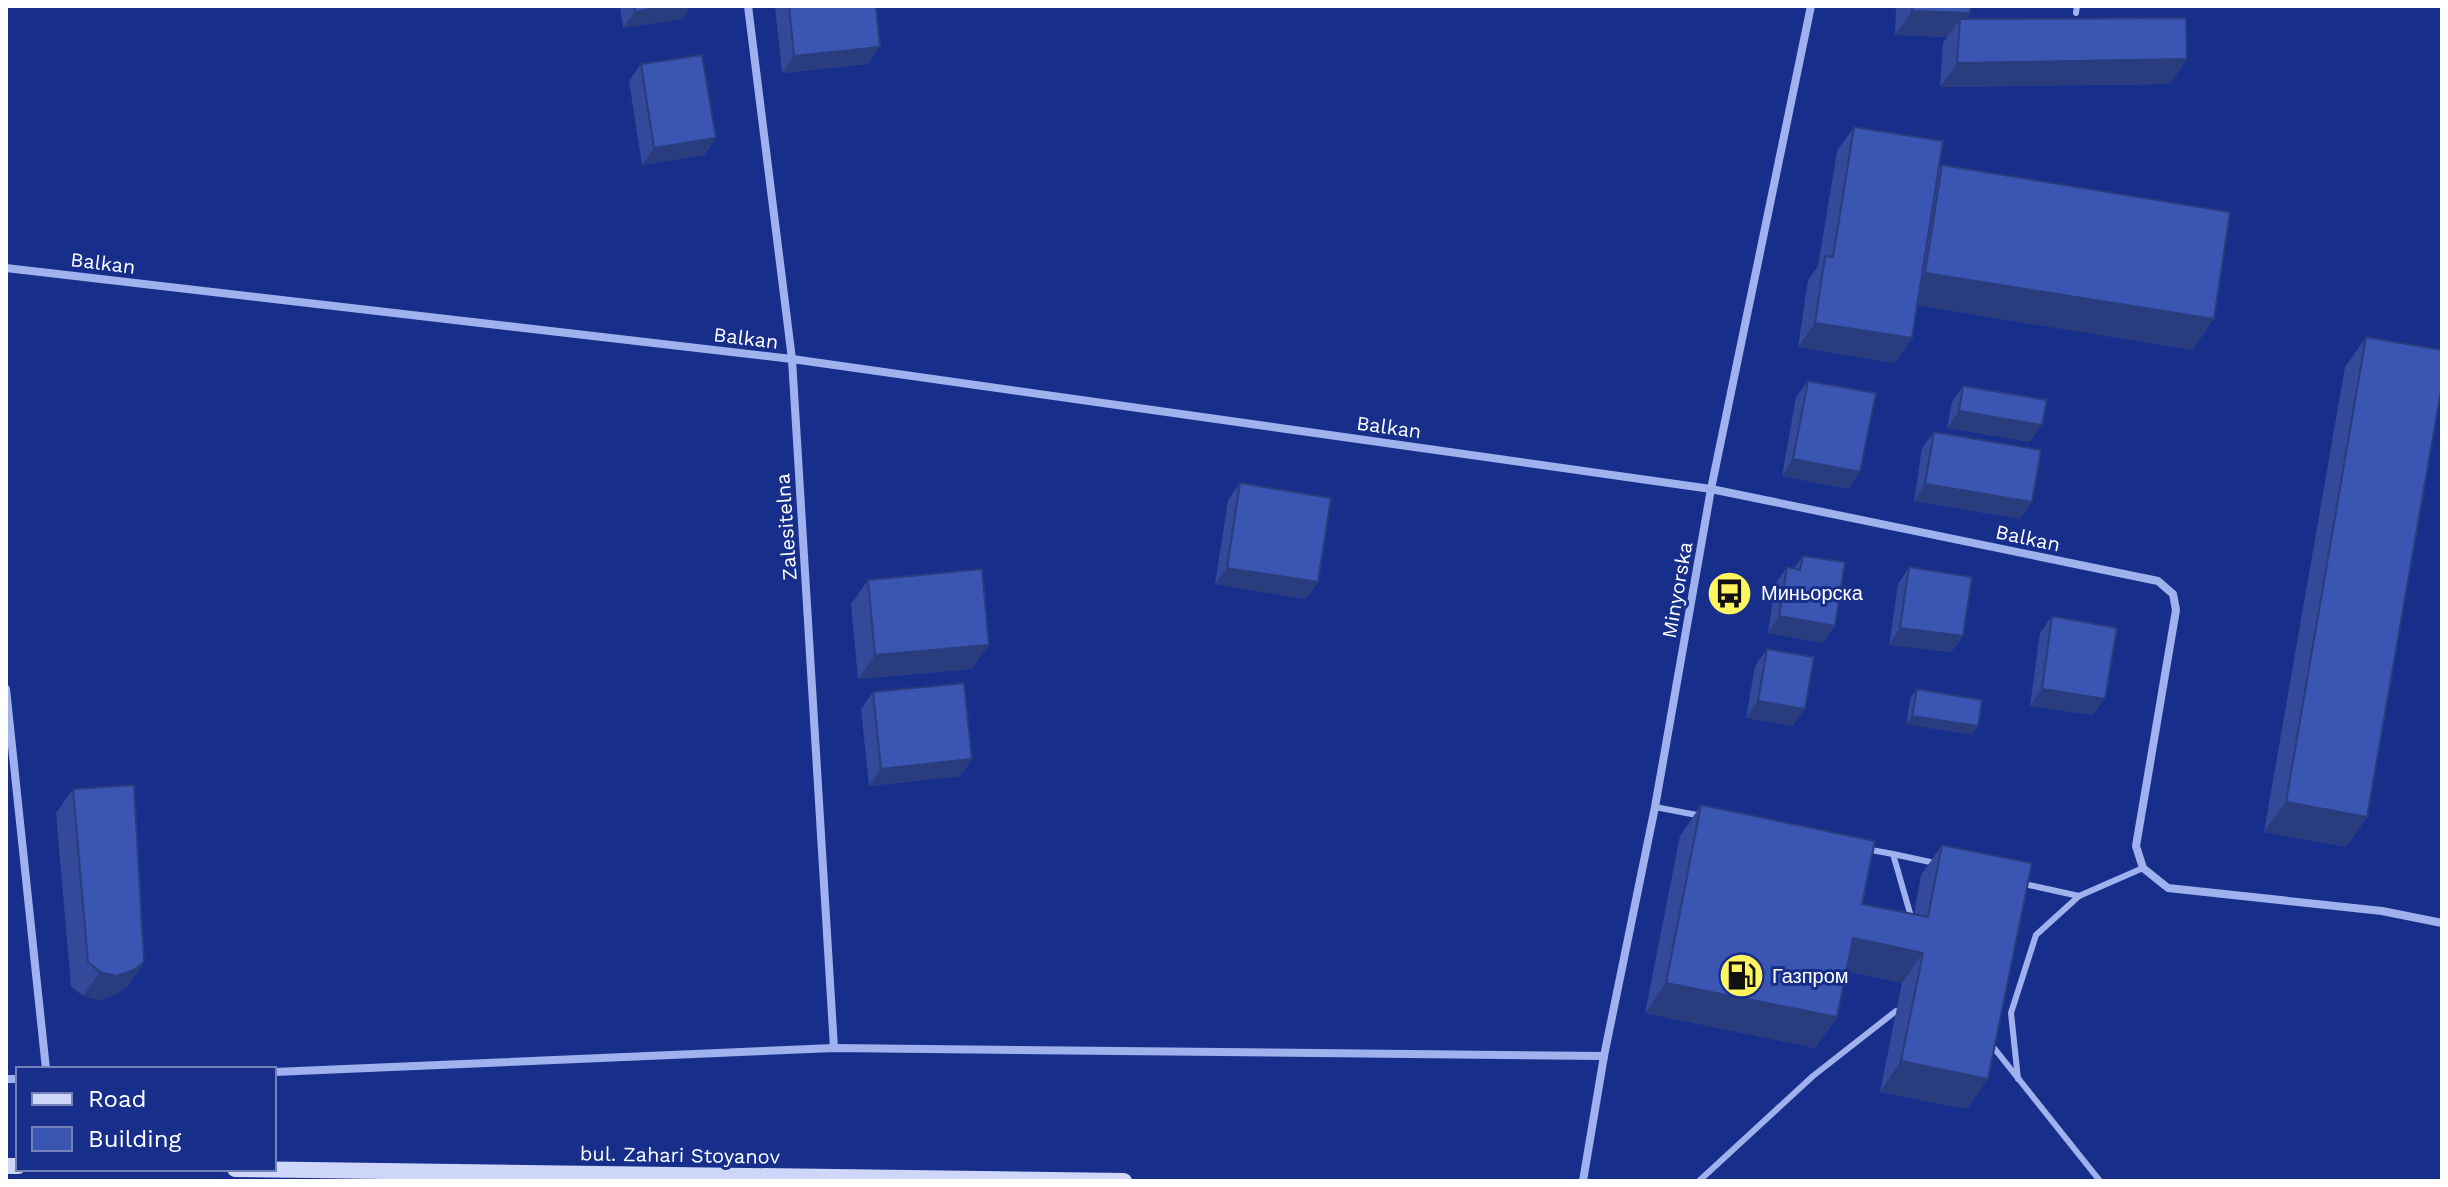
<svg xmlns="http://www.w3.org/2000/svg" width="2448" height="1187" viewBox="0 0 2448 1187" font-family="'Work Sans',sans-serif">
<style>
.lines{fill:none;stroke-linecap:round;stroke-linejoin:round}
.lane{stroke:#a0b2ee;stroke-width:6}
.street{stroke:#a0b2ee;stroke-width:8}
.secondary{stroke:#ced7fa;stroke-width:16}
.wall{fill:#334999}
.shaded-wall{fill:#293c7d}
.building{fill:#3b55b2;stroke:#293c7d;stroke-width:2}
.labels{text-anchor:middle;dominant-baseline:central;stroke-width:6;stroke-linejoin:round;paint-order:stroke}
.street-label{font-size:20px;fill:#fff;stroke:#172f8b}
.poi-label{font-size:20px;fill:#fff;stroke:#172f8b;text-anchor:start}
</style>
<rect width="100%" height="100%" fill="#172f8b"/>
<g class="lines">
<g class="lane">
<polyline points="2076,13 2077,6"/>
<polyline points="1655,807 1702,816"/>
<polyline points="1866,849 1893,854 1912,920"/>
<polyline points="1893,854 1935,863"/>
<polyline points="2020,883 2079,896"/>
<polyline points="1990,1043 2100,1181"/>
<polyline points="2018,1079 2011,1013 2036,935 2079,896 2143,868"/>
<polyline points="1699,1181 1813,1076 1896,1011"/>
</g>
<g class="street">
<polyline points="748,6 792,359 834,1048"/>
<polyline points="6,268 792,359 1711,489 2158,581 2173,594 2176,610 2136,846 2143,868 2168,888 2382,911 2442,923"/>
<polyline points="6,689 46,1069"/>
<polyline points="274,1072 834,1048 1604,1056"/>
<polyline points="6,1079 18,1079"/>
<polyline points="1583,1181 1604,1056 1655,807 1711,489 1811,6"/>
</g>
<g class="secondary">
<polyline points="6,1166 18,1166"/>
<polyline points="235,1169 1124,1181"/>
</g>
</g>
<g class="wall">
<polygon points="620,6 691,6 682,19 623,28"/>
<polygon points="775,6 876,6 868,64 782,73"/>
<polygon points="1896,6 1970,6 1970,13 1966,19 2187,59 2170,84 1940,87 1943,43 1947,37 1895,35"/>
<polygon points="641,64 716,138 704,155 642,165 629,81"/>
<polygon points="1854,127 1938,170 1942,165 2214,319 2192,350 1917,305 1912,338 1895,363 1798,347 1808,280 1818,266 1837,151"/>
<polygon points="2366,337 2367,817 2346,847 2264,832 2345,367"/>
<polygon points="1808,381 1849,489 1782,476 1796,397"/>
<polygon points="1963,386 2030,442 1947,428 1952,402"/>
<polygon points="1934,432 2020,519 1914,501 1922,448"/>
<polygon points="1240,483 1318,582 1306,599 1215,584 1228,500"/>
<polygon points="1803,556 1823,643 1768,633 1775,584 1787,567 1794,568"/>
<polygon points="1909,567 1963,636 1951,652 1889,645 1898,584"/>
<polygon points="868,580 972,669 858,679 851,604"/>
<polygon points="2052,616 2093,715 2030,706 2040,633"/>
<polygon points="1767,649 1793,726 1746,718 1755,666"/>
<polygon points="1917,689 1972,735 1906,724 1911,697"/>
<polygon points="873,692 972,759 960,776 869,786 861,709"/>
<polygon points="73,789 144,962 128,986 115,995 99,1000 83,996 71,986 56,813"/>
<polygon points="1701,805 1862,904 1914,914 1921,875 1942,845 1967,1109 1880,1092 1902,983 1846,971 1837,1017 1815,1048 1645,1013 1680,836"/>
</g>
<g class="shaded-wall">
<polygon points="668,6 691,6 682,19 623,28 635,12"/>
<polygon points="1912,11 1970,13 1959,29 1960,19 1947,37 1895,35"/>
<polygon points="880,47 868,64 782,73 794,56"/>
<polygon points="2187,59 2170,84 1940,87 1957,63"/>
<polygon points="716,138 704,155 642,165 654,148"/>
<polygon points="1925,273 2214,319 2192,350 1904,303"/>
<polygon points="1815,323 1912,338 1895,363 1798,347"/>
<polygon points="1959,411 2042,425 2030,442 1947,428"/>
<polygon points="1793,459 1860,472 1849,489 1782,476"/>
<polygon points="1925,484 2032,502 2020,519 1914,501"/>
<polygon points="1227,568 1318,582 1306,599 1215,584"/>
<polygon points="1779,616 1835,626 1823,643 1768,633"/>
<polygon points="1900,628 1963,636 1951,652 1889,645"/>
<polygon points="989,645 972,669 858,679 875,655"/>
<polygon points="2042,689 2105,699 2093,715 2030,706"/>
<polygon points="1758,701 1805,709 1793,726 1746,718"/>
<polygon points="1912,716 1978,726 1972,735 1906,724"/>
<polygon points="972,759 960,776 869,786 881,769"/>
<polygon points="2286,802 2367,817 2346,847 2264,832"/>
<polygon points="1853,938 1923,953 1902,983 1832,968"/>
<polygon points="144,962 128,986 115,995 99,1000 83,996 100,972"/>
<polygon points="1666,983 1837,1017 1815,1048 1645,1013"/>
<polygon points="1901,1061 1988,1079 1967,1109 1880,1092"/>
</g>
<g class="building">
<polygon points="634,6 668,6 635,12"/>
<polygon points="789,6 876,6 880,47 794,56"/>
<polygon points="1912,6 1970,6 1970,13 1912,11"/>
<polygon points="2186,18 2187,59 1957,63 1960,19"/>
<polygon points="702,55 716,138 654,148 641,64"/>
<polygon points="1854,127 1943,141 1912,338 1815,323 1825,256 1833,257"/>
<polygon points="1942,165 2230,212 2214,319 1925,273"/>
<polygon points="2366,337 2442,350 2442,385 2367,817 2286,802"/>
<polygon points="1808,381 1876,393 1860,472 1793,459"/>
<polygon points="1963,386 2047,400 2042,425 1959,411"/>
<polygon points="1934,432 2041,450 2032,502 1925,484"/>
<polygon points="1240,483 1331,498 1318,582 1227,568"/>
<polygon points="1803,556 1845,562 1835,626 1779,616 1787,567 1800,570"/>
<polygon points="1909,567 1972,577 1963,636 1900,628"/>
<polygon points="982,569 989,645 875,655 868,580"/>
<polygon points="2052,616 2117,628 2105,699 2042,689"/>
<polygon points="1767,649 1814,657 1805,709 1758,701"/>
<polygon points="964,683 972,759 881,769 873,692"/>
<polygon points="1917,689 1982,700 1978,726 1912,716"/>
<polygon points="134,785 144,962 132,971 116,976 100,972 88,962 73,789"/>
<polygon points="1701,805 1875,841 1862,904 1928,917 1942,845 2032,863 1988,1079 1901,1061 1923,953 1853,938 1837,1017 1666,983"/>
</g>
<defs>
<symbol id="bus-disc" viewBox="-11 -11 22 22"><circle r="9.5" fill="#fff55e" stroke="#172f8b"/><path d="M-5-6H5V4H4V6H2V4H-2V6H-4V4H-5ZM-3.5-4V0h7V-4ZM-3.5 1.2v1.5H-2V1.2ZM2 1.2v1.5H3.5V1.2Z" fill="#111"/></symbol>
<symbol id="fuel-disc" viewBox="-11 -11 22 22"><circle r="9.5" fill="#fff55e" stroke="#172f8b"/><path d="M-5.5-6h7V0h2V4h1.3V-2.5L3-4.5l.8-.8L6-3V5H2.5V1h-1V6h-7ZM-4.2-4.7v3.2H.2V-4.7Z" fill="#111"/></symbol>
</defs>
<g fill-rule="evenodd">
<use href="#bus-disc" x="1704" y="568" width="51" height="51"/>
<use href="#fuel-disc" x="1716" y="950" width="51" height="51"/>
</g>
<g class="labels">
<g class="street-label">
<text transform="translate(103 263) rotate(7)">Balkan</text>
<text transform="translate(746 338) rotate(7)">Balkan</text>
<text transform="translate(1389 427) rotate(8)">Balkan</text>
<text transform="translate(786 527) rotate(-94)">Zalesitelna</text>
<text transform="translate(2028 538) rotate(12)">Balkan</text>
<text transform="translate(1677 590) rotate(-80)">Minyorska</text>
<text transform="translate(680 1155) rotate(1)">bul. Zahari Stoyanov</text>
</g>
<g class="poi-label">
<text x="1761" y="593">Миньорска</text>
<text x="1772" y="976">Газпром</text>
</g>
</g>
<rect width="2448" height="1187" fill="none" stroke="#ffffff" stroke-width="16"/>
<rect x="16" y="1067" width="260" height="104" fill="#172f8b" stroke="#7482b9" stroke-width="2"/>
<rect x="32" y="1093" width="40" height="12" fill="#ced7fa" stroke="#7482b9" stroke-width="2"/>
<text x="88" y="1107" font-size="24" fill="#ffffff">Road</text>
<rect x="32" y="1127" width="40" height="24" fill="#3b55b2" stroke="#7482b9" stroke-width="2"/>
<text x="88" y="1147" font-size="24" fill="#ffffff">Building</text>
</svg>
